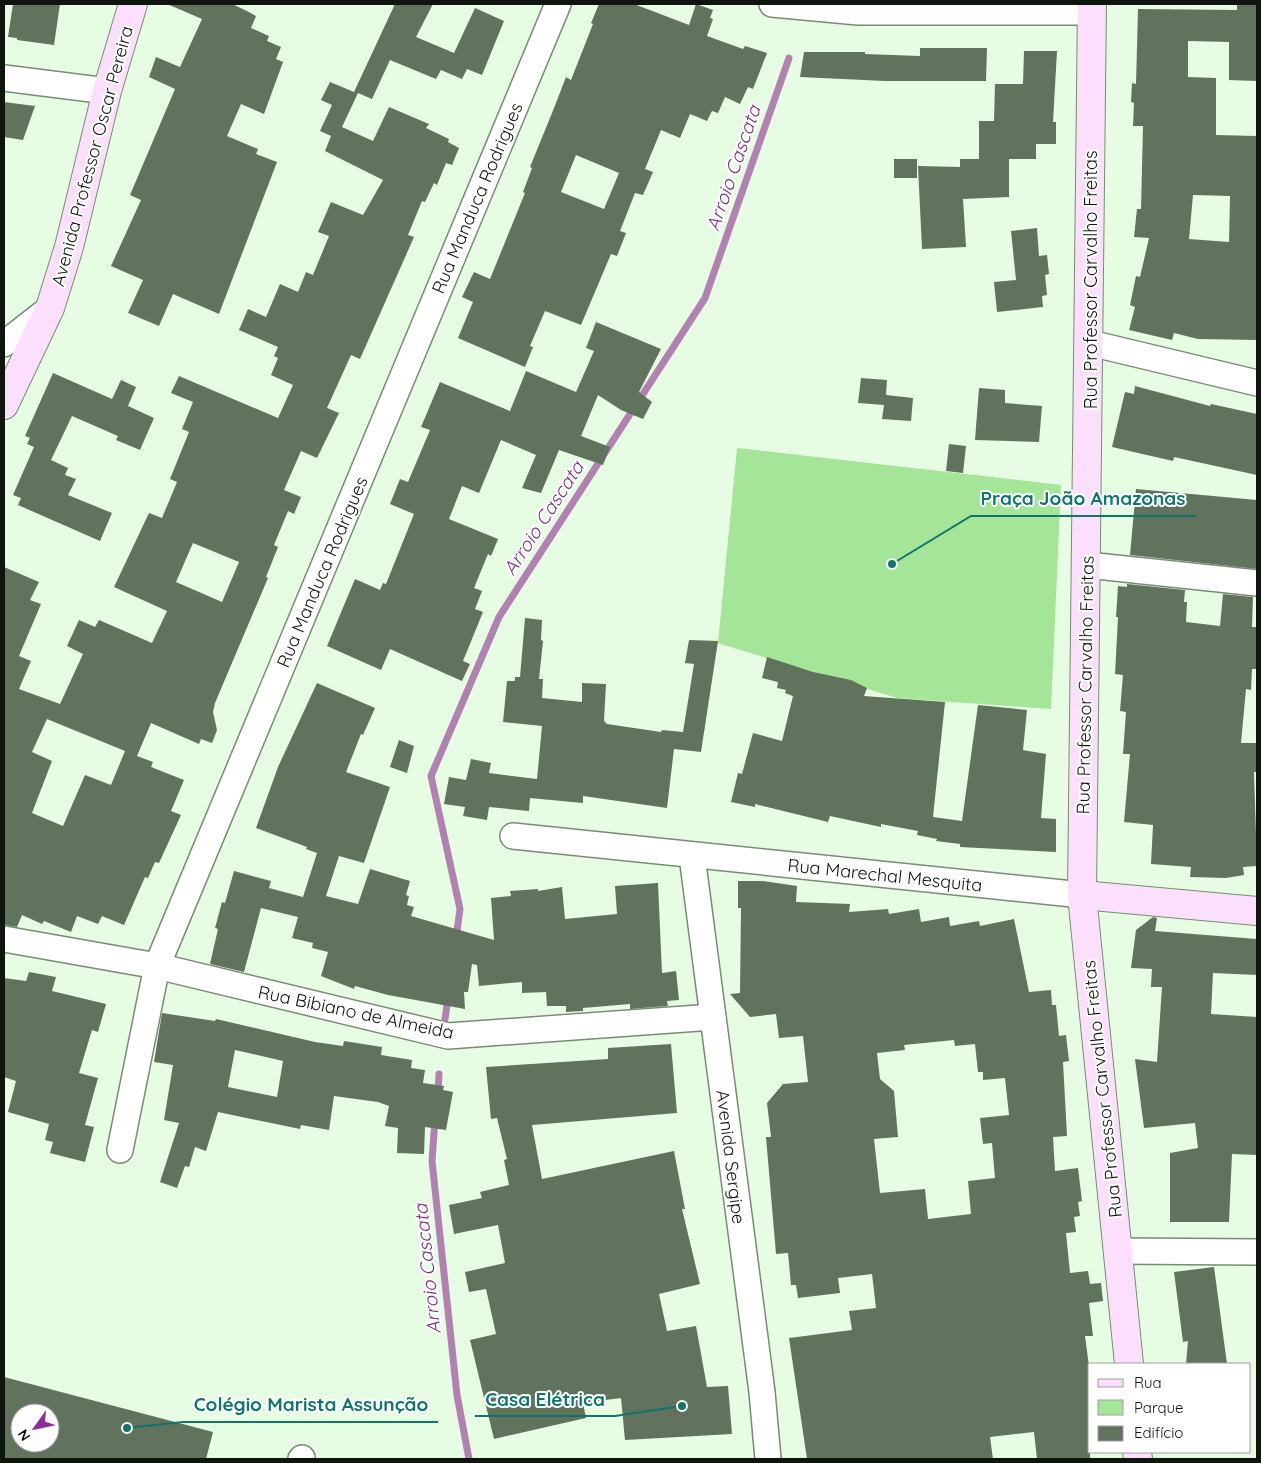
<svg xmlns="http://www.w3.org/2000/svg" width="1261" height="1463" viewBox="0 0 1261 1463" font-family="Quicksand,sans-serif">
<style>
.green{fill:#a4e597}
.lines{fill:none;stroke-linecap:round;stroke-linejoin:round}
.stream{stroke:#b181b2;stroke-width:7}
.building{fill:#61735d;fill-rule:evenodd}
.street-casing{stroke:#788c74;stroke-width:28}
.secondary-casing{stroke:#788c74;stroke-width:30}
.street{stroke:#fff;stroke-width:25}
.secondary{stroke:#fbdffc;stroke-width:28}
.labels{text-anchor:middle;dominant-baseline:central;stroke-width:4;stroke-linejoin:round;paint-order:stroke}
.street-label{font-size:18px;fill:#0d150c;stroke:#fff}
.water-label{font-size:19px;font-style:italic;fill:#802d85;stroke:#fff}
.leader{fill:none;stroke:#0f766e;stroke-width:2}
.callout-dot{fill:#0f766e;stroke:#fff;stroke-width:2}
.callout-label{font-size:19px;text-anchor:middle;font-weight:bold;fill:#0f766e;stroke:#fff;stroke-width:4;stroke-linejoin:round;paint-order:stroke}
</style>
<rect width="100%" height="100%" fill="#e7fde3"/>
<polygon class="green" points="737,448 1061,485 1051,709 897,698 718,643"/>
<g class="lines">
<g class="stream">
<polyline points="456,938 460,909 431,776 499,617 705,298 789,58"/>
<polyline points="445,1019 448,998"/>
<polyline points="438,1094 439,1074"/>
<polyline points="435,1119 432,1161 457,1395 469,1459"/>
</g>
</g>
<g class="building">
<polygon points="13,4 60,4 54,45 17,40 17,38 8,37"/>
<polygon points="167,4 232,4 245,10 256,16 251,28 269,36 267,41 281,47 276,59 283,62 264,114 241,104 227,136 258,149 256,154 277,162 219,314 173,294 159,326 128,313 143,280 111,266 141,200 130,195 175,89 149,77 156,57 180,67 202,19"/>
<path d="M395,4H433L416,37L454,53L475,8L504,21L482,75L467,69L462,79L441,70L436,79L390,60L372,99L358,93L342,127L373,141L389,107L429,124L426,128L449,139L448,142L459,148L452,165L446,163L437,185L434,183L425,202L422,201L408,235L414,237L360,359L351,355L327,408L339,413L317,458L301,451L284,490L301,497L294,514L288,511L274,545L278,547L266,577L268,578L215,703L213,712L217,730L212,743L201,739L199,744L151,723L137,756L153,762L151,767L184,780L171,811L181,815L159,863L155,862L148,878L145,877L124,925L102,916L98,924L77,916L71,932L44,921L42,924L22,915L17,927L4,925V567L39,582L30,600L41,604L19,656L31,661L19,689L60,704L83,654L67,646L79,620L95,627L99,620L152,643L167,611L114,587L149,513L162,518L177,482L170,479L189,432L182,429L193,402L171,393L179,376L278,418L293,385L271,375L278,358L274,356L278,347L239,330L248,309L266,317L280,284L298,292L306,272L313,275L329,236L318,232L331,202L363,215L383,180L325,151L331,136L320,131L332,105L321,100L330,82L354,92ZM193,543L239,562L222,602L176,582ZM47,719L125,751L111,785L85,775L63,826L32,813L52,761L32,752Z"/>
<path d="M599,4H634L689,25L696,4L713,10L710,18L713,19L707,36L743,49L745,46L767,53L753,89L748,87L740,104L725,97L718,113L712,111L707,121L690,114L680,138L661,130L645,169L653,172L643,195L635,193L620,231L626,233L617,256L611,254L581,325L545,311L530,346L533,347L525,367L458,338L473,302L462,297L474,272L490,279L525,193L523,192L532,168L530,167L554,108L566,77L571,80L593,24L591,23ZM576,155L619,173L604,209L561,192Z"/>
<path d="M1237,4H1257V81L1229,80V42L1188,41V77L1216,78V135L1257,136V340L1198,339L1174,333L1172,340L1129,330L1135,307L1130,305L1136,276L1140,277L1149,238L1134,237L1137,209H1141L1143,126H1133L1134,103L1131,102L1132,83L1136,84L1138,9L1237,10ZM1193,195L1230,196L1229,242L1189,239Z"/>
<polygon points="920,48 987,48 986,81 885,81 800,77 804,52 865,52 865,54 920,56"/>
<polygon points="1024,51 1057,51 1053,122 1056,122 1056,144 1036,144 1036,159 1009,159 1009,197 963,199 966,247 922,249 918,166 960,167 960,159 979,159 979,121 994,121 995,84 1023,84"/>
<polygon points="4,102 35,106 23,140 4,137"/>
<rect x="894" y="159" width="23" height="19"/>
<polygon points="1037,228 1039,256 1047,255 1049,274 1045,275 1047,295 1042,296 1043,307 997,312 994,282 1016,280 1011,231"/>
<polygon points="596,322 661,349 639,392 652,402 643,419 621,410 598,395 581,436 610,447 603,465 559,450 541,493 522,488 536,455 501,440 479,493 462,486 449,519 498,539 491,556 488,554 474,588 482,591 475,609 483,612 463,661 470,664 462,681 390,649 381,670 327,646 355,579 380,590 383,583 386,584 414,514 390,504 400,479 408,482 430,430 421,427 440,382 510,411 526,371 576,392 594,351 586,348"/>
<polygon points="53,373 112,399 121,380 136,387 128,406 154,418 140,450 116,440 118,436 72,416 51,460 68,468 65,475 76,479 68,495 112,513 100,541 18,505 21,498 13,495 34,447 27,444 30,438 25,436"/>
<polygon points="861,378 887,380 886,395 913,398 911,421 882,419 884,405 858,403"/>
<polygon points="1135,386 1210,406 1211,404 1257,414 1257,475 1174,457 1173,461 1112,447 1125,392 1134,394"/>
<polygon points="979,388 1005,390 1005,403 1042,406 1039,442 975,440"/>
<polygon points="949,444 966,446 963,473 946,471"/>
<polygon points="1136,489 1257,500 1257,569 1130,555"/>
<polygon points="1127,584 1185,590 1184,602 1187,602 1186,622 1220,626 1223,594 1253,597 1252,627 1257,627 1257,669 1252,669 1251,690 1246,689 1241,743 1257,743 1257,772 1254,772 1257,866 1243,867 1244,875 1226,878 1190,877 1191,867 1151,864 1153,825 1124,822 1130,754 1123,754 1126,712 1120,711 1123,675 1115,674 1118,617 1116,617 1118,586 1127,587"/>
<polygon points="525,618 542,620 541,640 543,641 539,679 543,679 542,698 582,702 582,683 606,684 604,721 607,724 661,732 662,730 683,732 694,664 685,663 689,640 718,641 701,752 674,749 667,808 583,796 583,803 530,798 529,811 489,807 487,820 463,816 465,807 444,804 449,777 466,780 471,759 491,763 489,773 537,779 542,726 503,722 507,681 515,681 515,677 520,677"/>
<polygon points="767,657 813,672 851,680 867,688 864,696 945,702 933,817 962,821 978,705 1027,710 1023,750 1046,754 1041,818 1056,819 1056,852 960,847 960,844 936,841 937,839 917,835 918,831 881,824 881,827 830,816 828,822 755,804 755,807 731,802 738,773 742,774 753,733 782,741 793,696 785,693 786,690 777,688 778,682 762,678"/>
<polygon points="317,683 375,708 363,735 361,734 346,772 390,787 364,863 339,856 326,896 358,904 370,869 410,881 406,895 409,896 407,905 414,907 411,916 494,940 491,898 511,896 510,891 538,889 538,891 562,887 565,919 617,914 615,886 658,883 662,973 676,971 679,1000 667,1001 668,1006 630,1009 630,1004 583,1008 583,1011 566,1012 566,1006 547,1006 546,992 522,993 522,982 479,986 477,965 472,964 468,992 464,992 465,1009 388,995 355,986 354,989 321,976 328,952 312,948 313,943 292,938 298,917 261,908 244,972 210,964 218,929 215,928 222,902 225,903 234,871 271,881 269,888 303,897 317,853 306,849 307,847 256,828 278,767"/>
<polygon points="399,740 414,746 407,773 390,767"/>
<path d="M738,881H763L797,886L796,902L850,904L849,912L888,909L889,914L919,909L921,922L949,917L950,926L979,921L980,926L1014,919L1029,992L1051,990L1052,1005H1056L1059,1036L1066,1035L1069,1061L1063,1062L1067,1136L1053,1137L1055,1171L1078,1168L1082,1201L1078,1202L1080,1216L1074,1217L1076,1232L1066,1233L1070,1273L1088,1271L1090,1284L1101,1283L1103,1301L1089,1303L1093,1336H1085L1090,1374V1459H1037L1034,1432L990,1437L993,1459H807L789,1338L852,1330L849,1311L876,1308L872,1274L838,1278L840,1293L798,1298L796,1285H791L788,1253L776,1254L766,1137H771L767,1103L783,1084L808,1082L803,1036L779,1038L776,1014L750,1017L730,994L740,993L741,908H738ZM954,1040L955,1046L975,1044L978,1072H983V1080L1005,1078L1009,1115L980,1118L983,1144L992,1143L995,1178L968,1181L971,1214L928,1219L925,1189L880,1193L874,1139L898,1137L894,1091L880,1079L877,1053L905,1050L904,1045Z"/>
<polygon points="1153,917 1157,918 1155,931 1257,939 1257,975 1213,973 1211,1014 1257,1017 1257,1155 1232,1154 1229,1222 1170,1222 1170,1153 1198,1148 1195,1123 1144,1128 1135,1059 1157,1062 1162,987 1151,987 1152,969 1131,968 1136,930"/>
<polygon points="29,972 56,977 52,991 106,1004 98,1032 92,1030 79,1073 98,1078 85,1125 94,1127 85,1162 50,1153 53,1142 45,1140 49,1124 8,1112 16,1081 4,1077 4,978 26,981"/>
<path d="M162,1013L215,1021L216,1019L315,1042L343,1046L344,1041L382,1047L381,1055L412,1060L411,1068L425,1070L423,1083L444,1086L443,1090L453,1092L446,1130L425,1127L424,1154L397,1153L398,1128L385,1126L389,1106L378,1102L334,1096L329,1130L301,1125L300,1129L218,1112L206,1151L195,1147L189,1167L185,1166L177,1188L160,1182L179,1123L164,1120L173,1065L154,1062ZM235,1050L283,1061L277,1097L228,1087Z"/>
<polygon points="671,1044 677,1113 532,1125 542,1179 674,1151 685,1209 682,1209 700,1284 659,1294 667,1331 696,1326 707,1387 728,1386 732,1434 625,1440 621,1398 583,1403 586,1418 494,1439 470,1340 496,1334 486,1289 469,1292 465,1272 505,1263 498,1225 454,1234 449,1205 482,1198 480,1192 509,1185 504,1160 507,1159 497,1118 491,1119 486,1067 608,1059 608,1048"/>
<polygon points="1214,1267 1227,1364 1186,1364 1188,1341 1183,1342 1174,1272"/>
<path d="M4,1377L213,1432L206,1459H4ZM20,1413H50V1443H20Z"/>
</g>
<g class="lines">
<defs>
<g id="street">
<polyline points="772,4 858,12 1092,12"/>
<polyline points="4,78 107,91"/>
<polyline points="1090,343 1257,383"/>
<polyline points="4,344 50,308"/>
<polyline points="1087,565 1257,583"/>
<polyline points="513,836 1082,895"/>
<polyline points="692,856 762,1392 768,1459"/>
<polyline points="4,939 157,966 448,1036 713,1017"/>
<polyline points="120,1150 157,966 558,4"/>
<polyline points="1118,1251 1257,1252"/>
<polyline points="301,1459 302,1458"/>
</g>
<g id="secondary">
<polyline points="1092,4 1082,895 1129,1364"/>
<polyline points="4,405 50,308 69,247 107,91 133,4"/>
<polyline points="1082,895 1257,911"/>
<polyline points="1137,1452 1138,1459"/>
</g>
</defs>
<use href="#street" class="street-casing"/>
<use href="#secondary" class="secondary-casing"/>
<use href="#street" class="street"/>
<use href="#secondary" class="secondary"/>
</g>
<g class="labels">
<g class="street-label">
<text transform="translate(92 156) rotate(-75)">Avenida Professor Oscar Pereira</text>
<text transform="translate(477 198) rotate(-67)">Rua Manduca Rodrigues</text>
<text transform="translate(1090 280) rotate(-90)">Rua Professor Carvalho Freitas</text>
<text transform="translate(322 572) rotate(-67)">Rua Manduca Rodrigues</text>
<text transform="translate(1085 685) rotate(-89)">Rua Professor Carvalho Freitas</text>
<text transform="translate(885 875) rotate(6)">Rua Marechal Mesquita</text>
<text transform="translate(356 1012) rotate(12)">Rua Bibiano de Almeida</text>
<text transform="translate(1102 1089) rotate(-96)">Rua Professor Carvalho Freitas</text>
<text transform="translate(731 1157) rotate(83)">Avenida Sergipe</text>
</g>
<g class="water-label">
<text transform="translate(733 168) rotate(-71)">Arroio Cascata</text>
<text transform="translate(543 518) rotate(-57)">Arroio Cascata</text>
<text transform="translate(427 1269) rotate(-96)">Arroio Cascata</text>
</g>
</g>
<path class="leader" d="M892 564L971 516H1196M682 1406L615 1416H475M127 1428L183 1422H438"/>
<g class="callout-dot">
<circle cx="892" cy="564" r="5"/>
<circle cx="682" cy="1406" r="5"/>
<circle cx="127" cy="1428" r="5"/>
</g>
<g class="callout-label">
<text x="1083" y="505">Praça João Amazonas</text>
<text x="545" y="1406">Casa Elétrica</text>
<text x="311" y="1411">Colégio Marista Assunção</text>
</g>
<rect width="1261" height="1463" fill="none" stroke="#0d150c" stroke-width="10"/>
<rect x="1088" y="1363" width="162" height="90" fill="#ffffff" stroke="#9ea19e"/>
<rect x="1098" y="1379" width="25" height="8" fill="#fbdffc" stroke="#9ea19e"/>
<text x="1134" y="1388" font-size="15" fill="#0d150c">Rua</text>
<rect x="1098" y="1400" width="25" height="15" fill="#a4e597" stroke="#9ea19e"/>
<text x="1134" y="1413" font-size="15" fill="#0d150c">Parque</text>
<rect x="1098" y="1426" width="25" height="15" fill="#61735d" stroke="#9ea19e"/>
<text x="1134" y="1438" font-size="15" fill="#0d150c">Edifício</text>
<g transform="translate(35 1428) rotate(237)"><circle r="24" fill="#ffffff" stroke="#9ea19e"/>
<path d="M0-4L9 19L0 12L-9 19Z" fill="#8f2d94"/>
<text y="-8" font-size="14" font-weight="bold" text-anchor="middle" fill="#0d150c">N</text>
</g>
</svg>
